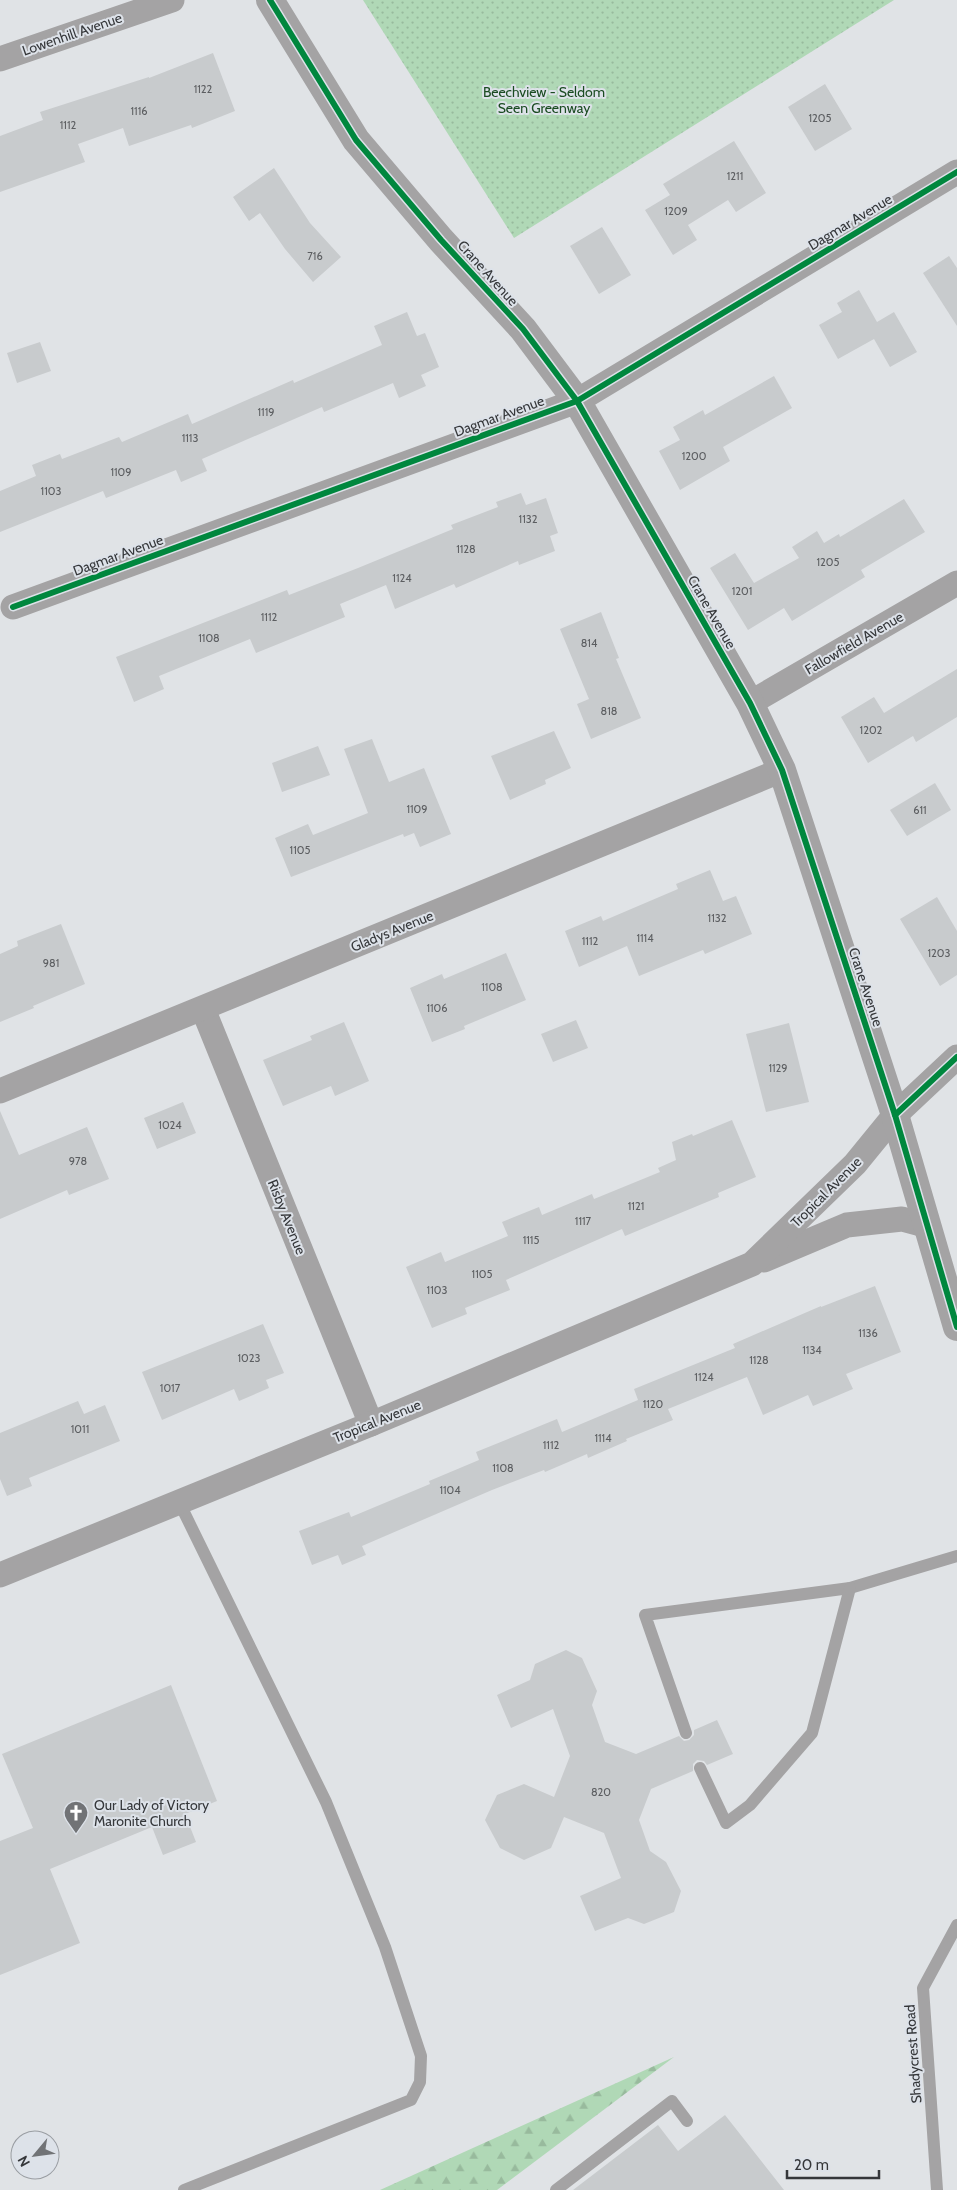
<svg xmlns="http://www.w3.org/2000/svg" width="957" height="2190" viewBox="0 0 957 2190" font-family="Cabin,sans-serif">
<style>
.forest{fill:url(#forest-firs)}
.park{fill:url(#park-dots)}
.building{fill:#c8cbcd}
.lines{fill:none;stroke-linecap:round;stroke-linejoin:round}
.service{stroke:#a4a3a4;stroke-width:12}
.minor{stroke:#a4a3a4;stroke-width:25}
.tertiary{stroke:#a4a3a4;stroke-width:28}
.cycleway-casing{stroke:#dde2e9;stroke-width:9}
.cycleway{stroke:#00873e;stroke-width:6}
.labels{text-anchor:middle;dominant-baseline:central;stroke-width:4;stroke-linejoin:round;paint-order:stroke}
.number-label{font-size:11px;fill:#5c5e61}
.street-label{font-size:14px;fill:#35373a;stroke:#dde2e9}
.park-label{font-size:14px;fill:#1b4c22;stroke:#dde2e9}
.poi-label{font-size:14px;fill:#35373a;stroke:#dde2e9;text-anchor:start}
</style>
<defs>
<pattern id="forest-firs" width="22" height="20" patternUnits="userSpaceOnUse" patternTransform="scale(1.25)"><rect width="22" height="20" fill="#b0d8b6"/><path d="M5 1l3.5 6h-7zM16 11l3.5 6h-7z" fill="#98ba9d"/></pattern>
<pattern id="park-dots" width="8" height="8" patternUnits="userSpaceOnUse" patternTransform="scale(1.25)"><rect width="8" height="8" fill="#b0d8b6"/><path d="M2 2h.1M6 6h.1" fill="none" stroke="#98ba9d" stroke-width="1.8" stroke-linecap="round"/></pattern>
</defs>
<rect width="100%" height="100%" fill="#e0e3e6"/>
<polygon class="forest" points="674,2057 497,2190 380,2190"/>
<polygon class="park" points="363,0 894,0 514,238"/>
<g class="building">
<polygon points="213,53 235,111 192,128 191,125 129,146 123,128 78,144 85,162 0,192 0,136 43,120 40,112 149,77 149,78"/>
<polygon points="825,84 852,129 815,151 788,107"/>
<polygon points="734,141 766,193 736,212 728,200 688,225 697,240 673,255 645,210 670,195 663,184"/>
<polygon points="274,168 310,223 341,257 313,282 285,249 260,213 249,221 233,197"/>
<polygon points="602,227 631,275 599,294 570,246"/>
<polygon points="949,256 957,268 957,326 923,273"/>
<polygon points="859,290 877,322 894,312 917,352 890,367 874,339 838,359 819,325 842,312 837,303"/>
<polygon points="407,312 417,336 425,333 439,367 421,375 426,386 399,398 393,383 324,412 322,407 202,459 207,471 181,482 176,470 106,498 103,491 0,532 0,491 36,476 32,465 60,454 62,459 119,437 122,442 188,414 192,424 293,380 294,383 382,345 374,326"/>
<polygon points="40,342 51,371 17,383 7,353"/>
<polygon points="774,376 792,408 723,447 730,461 680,490 659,451 680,440 673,427 703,410 705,415"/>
<polygon points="521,493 526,505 546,498 558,533 550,536 555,551 519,565 518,561 456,588 454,584 395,609 386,585 340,604 345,617 256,653 250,639 159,676 164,689 134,702 116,657 287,590 289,595 358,568 453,529 451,525 498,507 496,502"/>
<polygon points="904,499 925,532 861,570 865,577 792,621 784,608 748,630 710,568 735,553 754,583 799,558 792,547 817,531 824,543 839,534 840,537"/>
<polygon points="601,612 619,658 616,659 641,718 591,739 577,704 589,699 560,629"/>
<polygon points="957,669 957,717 916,742 913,736 868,763 841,717 874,697 884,713"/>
<polygon points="554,731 571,768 545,780 546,784 510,800 491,756"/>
<polygon points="372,739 389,782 424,768 451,834 420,847 414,833 404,837 403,834 291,877 275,838 308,824 313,835 368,813 344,749"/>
<polygon points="318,746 330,775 282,792 272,763"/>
<polygon points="935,783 951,810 907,836 890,810"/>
<polygon points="710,870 723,901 736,896 752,934 705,954 703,950 639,976 627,946 579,967 565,931 601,916 603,921 678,889 676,884"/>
<polygon points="937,897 957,931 957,975 940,986 900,919"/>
<polygon points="61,924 85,984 33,1006 34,1008 0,1022 0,954 18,946 17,941"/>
<polygon points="506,953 526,1000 464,1026 465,1029 432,1042 410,988 442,974 444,979"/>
<polygon points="576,1020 588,1048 553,1062 541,1034"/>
<polygon points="344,1022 369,1081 335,1096 331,1086 283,1106 263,1060 312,1040 310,1036"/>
<polygon points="789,1023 809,1102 766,1112 746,1034"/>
<polygon points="183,1102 196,1133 157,1149 144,1118"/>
<polygon points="0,1111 19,1155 87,1127 109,1179 69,1195 67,1190 0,1219"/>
<polygon points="732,1120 756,1177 718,1193 719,1197 690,1209 625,1236 622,1229 506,1280 510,1290 465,1308 467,1314 432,1328 406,1267 441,1252 445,1262 508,1236 502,1222 539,1207 542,1215 592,1194 594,1199 660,1172 658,1168 676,1160 672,1142 692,1134 693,1136"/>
<polygon points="875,1286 901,1352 846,1374 853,1389 813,1406 808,1395 763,1415 747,1377 668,1409 673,1420 626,1439 627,1441 588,1458 587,1454 545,1472 544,1470 492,1490 362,1546 366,1555 342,1565 338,1555 312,1565 299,1531 349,1512 351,1517 430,1484 429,1481 479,1460 476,1452 557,1419 562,1432 638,1400 634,1389 735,1348 733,1344 821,1306 821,1307"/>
<polygon points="263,1324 284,1373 266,1380 269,1388 239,1401 234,1389 162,1420 142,1372"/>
<polygon points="78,1401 84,1414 105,1405 120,1441 29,1478 32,1486 7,1496 0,1479 0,1433"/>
<polygon points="566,1650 582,1658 597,1691 592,1705 605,1742 636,1754 679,1736 684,1741 689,1740 694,1735 694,1730 717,1720 733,1754 707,1765 704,1761 697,1760 693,1764 693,1771 651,1789 639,1820 650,1851 666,1862 681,1891 674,1912 644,1924 628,1918 595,1931 580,1896 621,1878 604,1833 564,1817 551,1848 524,1860 500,1848 485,1820 497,1795 524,1784 554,1797 570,1756 553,1709 511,1728 497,1695 530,1680 535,1664"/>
<polygon points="171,1685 217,1801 185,1814 196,1842 163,1855 152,1827 50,1869 80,1943 0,1975 0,1841 33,1828 2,1754"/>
<polygon points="725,2115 784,2190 573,2190 658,2125 678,2151"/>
</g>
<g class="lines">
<g class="service">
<polyline points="179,1502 326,1802 385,1947 421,2056 420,2082 411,2100 184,2190"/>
<polyline points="686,1733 645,1615 850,1588 957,1556"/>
<polyline points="700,1768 726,1823 750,1805 812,1733 850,1588"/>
<polyline points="556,2190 672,2101 687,2121"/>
<polyline points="937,2190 923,1988 957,1925"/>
</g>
<g class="minor">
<polyline points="0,59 172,0"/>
<polyline points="13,607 577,401 957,172"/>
<polyline points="750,703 957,583"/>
<polyline points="203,1009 371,1424"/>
<polyline points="0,1091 782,770"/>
<polyline points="764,1260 847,1225 902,1219 928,1226"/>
<polyline points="0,1575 371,1424 752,1264 855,1164 895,1115 957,1057"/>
</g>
<polyline class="tertiary" points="270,0 356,140 441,240 523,329 577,401 750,703 782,770 895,1115 957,1327"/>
<defs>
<g id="cycleway">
<polyline points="270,0 356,140 441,240 523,329 577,401 750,703 782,770 895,1115 957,1327"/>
<polyline points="13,607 577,401 957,172"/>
<polyline points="895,1115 957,1057"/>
</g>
</defs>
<use href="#cycleway" class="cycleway-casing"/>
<use href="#cycleway" class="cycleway"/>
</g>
<defs>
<symbol id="church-pin" viewBox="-11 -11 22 30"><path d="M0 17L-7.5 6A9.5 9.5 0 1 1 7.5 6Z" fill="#717376" stroke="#dde2e9"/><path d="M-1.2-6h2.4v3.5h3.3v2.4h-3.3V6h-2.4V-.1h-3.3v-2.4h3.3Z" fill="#fff"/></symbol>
</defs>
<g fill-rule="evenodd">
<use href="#church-pin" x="62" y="1799" width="28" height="38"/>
</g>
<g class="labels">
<g class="number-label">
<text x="203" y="89">1122</text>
<text x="139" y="111">1116</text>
<text x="820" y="118">1205</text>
<text x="68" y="125">1112</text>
<text x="735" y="176">1211</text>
<text x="676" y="211">1209</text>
<text x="315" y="256">716</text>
<text x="266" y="412">1119</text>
<text x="190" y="438">1113</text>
<text x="694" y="456">1200</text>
<text x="121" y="472">1109</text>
<text x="51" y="491">1103</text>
<text x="528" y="519">1132</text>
<text x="466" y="549">1128</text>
<text x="828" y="562">1205</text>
<text x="402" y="578">1124</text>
<text x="742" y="591">1201</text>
<text x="269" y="617">1112</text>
<text x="209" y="638">1108</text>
<text x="589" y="643">814</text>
<text x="609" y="711">818</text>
<text x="871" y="730">1202</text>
<text x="417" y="809">1109</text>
<text x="920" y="810">611</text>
<text x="300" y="850">1105</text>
<text x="717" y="918">1132</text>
<text x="645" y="938">1114</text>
<text x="590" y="941">1112</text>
<text x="939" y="953">1203</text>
<text x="51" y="963">981</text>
<text x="492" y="987">1108</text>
<text x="437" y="1008">1106</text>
<text x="778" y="1068">1129</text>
<text x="170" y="1125">1024</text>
<text x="78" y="1161">978</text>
<text x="636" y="1206">1121</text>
<text x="583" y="1221">1117</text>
<text x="531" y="1240">1115</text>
<text x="482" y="1274">1105</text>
<text x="437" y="1290">1103</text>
<text x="868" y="1333">1136</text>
<text x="812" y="1350">1134</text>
<text x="249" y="1358">1023</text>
<text x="759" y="1360">1128</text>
<text x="704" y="1377">1124</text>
<text x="170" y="1388">1017</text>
<text x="653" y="1404">1120</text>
<text x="80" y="1429">1011</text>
<text x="603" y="1438">1114</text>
<text x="551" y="1445">1112</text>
<text x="503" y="1468">1108</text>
<text x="450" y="1490">1104</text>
<text x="601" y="1792">820</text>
</g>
<g class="street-label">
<text transform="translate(72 34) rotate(-19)">Lowenhill Avenue</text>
<text transform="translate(850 222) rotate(-31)">Dagmar Avenue</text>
<text transform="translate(488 273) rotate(48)">Crane Avenue</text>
<text transform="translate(499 416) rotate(-20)">Dagmar Avenue</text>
<text transform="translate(118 555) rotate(-20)">Dagmar Avenue</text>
<text transform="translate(712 612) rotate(60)">Crane Avenue</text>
<text transform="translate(854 643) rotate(-30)">Fallowfield Avenue</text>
<text transform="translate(392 931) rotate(-22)">Gladys Avenue</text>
<text transform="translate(866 987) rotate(72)">Crane Avenue</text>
<text transform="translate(826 1192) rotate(-45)">Tropical Avenue</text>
<text transform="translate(287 1217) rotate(68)">Risby Avenue</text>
<text transform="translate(377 1421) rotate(-22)">Tropical Avenue</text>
<text transform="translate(913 2054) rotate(-94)">Shadycrest Road</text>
</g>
<g class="park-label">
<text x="544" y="92">Beechview - Seldom<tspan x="544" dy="16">Seen Greenway</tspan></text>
</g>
<g class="poi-label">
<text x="94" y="1805">Our Lady of Victory<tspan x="94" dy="16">Maronite Church</tspan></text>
</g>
</g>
<g transform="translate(35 2155) rotate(241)"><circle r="24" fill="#dde2e9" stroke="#9a9ea3"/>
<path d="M0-4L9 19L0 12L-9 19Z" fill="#717376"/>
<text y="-8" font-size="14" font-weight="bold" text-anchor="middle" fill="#35373a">N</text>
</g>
<path d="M787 2170v8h92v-8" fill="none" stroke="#35373a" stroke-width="2.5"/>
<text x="794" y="2170" font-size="15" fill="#35373a" stroke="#dde2e9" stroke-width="4" paint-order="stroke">20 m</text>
</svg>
